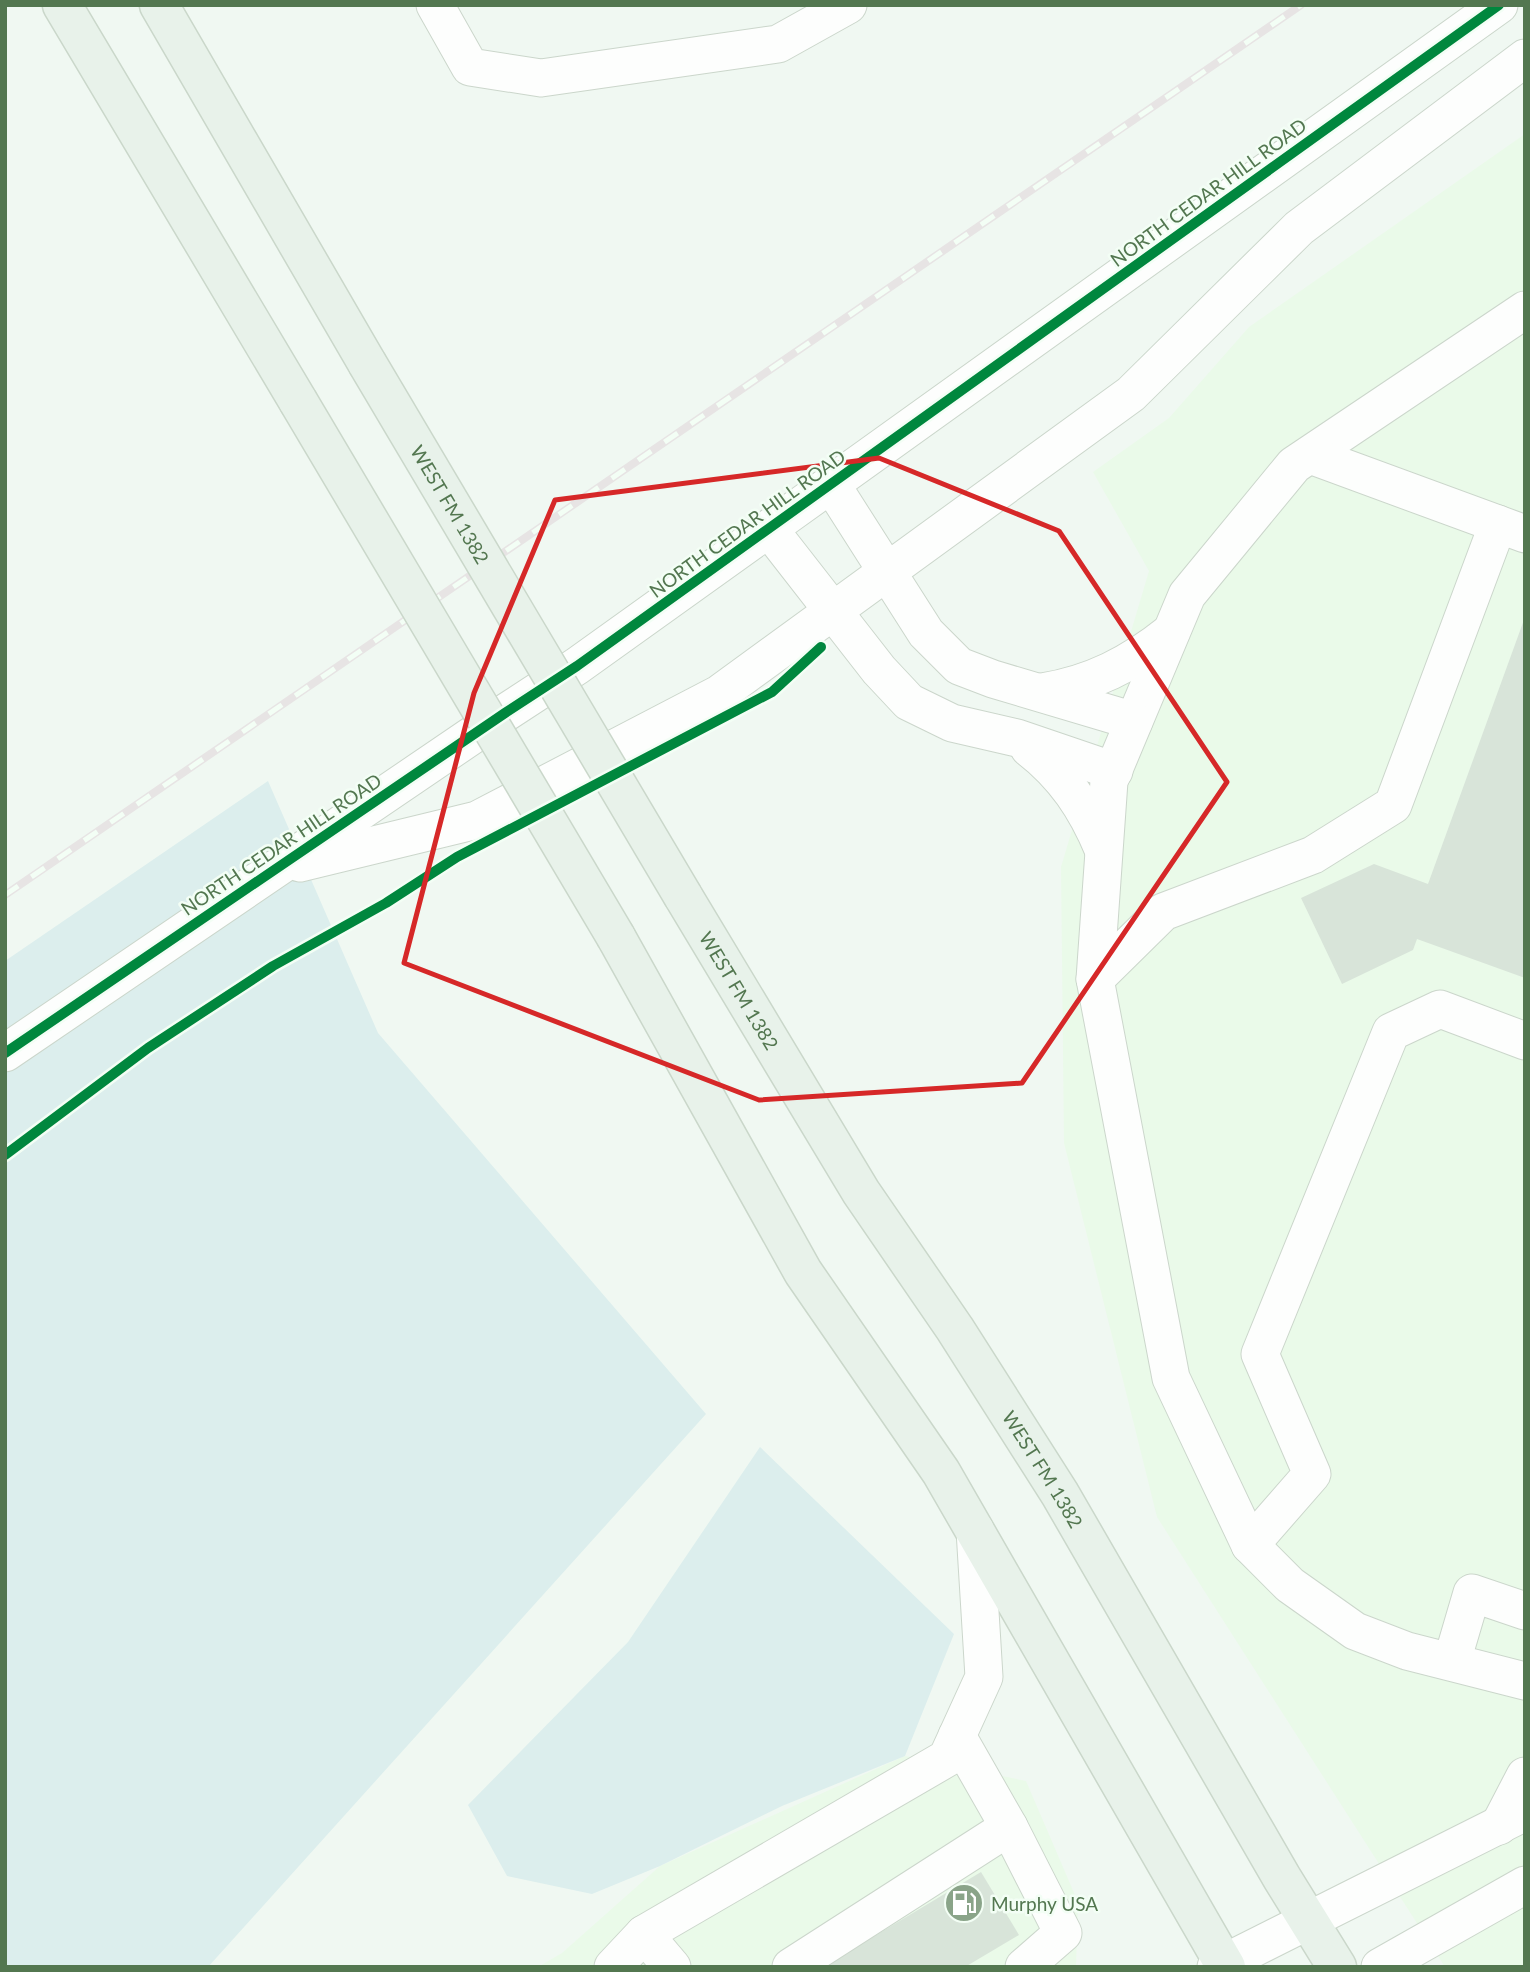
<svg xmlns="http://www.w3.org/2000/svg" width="1530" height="1972" viewBox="0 0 1530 1972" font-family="Lato,sans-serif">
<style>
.commercial{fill:#eafae9}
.green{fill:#dceeed}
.building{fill:#d8e4d9}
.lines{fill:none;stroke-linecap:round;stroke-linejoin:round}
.minor-casing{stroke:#cbd6cb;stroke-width:39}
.major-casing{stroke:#cad7ca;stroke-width:41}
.minor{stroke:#fdfefd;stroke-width:37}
.major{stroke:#e8f2ea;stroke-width:38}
.rail-casing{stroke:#e7e4e4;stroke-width:8}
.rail{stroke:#f3fef5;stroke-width:5;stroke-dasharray:16;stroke-linecap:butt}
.major-bridge-casing{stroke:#cad7ca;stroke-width:41;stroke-linecap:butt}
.major-bridge{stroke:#e8f2ea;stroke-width:38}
.cycleway-casing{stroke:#f3fef5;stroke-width:15}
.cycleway{stroke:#00873e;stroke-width:10}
.marked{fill:none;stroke:#d62828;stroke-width:5;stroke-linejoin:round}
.labels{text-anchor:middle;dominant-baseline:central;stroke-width:5;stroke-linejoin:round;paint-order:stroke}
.street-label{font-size:19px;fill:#537750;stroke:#f3fef5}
.poi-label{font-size:19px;fill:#537750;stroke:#f3fef5;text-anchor:start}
</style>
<rect width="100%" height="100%" fill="#f0f8f2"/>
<g class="commercial">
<polygon points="1525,134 1525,1967 1445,1967 1157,1517 1064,1143 1061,867 1149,571 1093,472 1169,418 1249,327"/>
<polygon points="905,1756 1026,1781 1078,1902 1076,1967 538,1967 562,1953 660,1866"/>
</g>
<g class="green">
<polygon points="268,781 378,1033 706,1414 208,1967 5,1967 5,961"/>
<polygon points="760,1447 954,1634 905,1756 782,1806 660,1866 592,1894 507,1876 468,1805 628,1642"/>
</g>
<g class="building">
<polygon points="1525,617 1525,978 1417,939 1413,950 1342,984 1301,898 1374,864 1428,884"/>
<polygon points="981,1872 1019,1935 965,1967 823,1967"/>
</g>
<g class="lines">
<defs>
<g id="minor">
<polyline points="435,5 470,67 541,78 778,44 848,5"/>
<polyline points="1525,310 1294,465 1187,595 1109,781 1095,979 1171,1378 1250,1545 1290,1585 1355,1631 1407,1651 1525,1681"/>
<polyline points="1310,455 1525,534"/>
<polyline points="831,484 926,633 959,666 993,679 1134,721"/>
<polyline points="769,529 879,670 909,702 952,723 1017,738 1114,771"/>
<path d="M1042,692C1092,684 1131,664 1171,632"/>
<path d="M1029,748C1064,775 1086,808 1103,849"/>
<polyline points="300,863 477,820 719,694 1131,394 1299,228 1525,58"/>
<polyline points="1095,979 1163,912 1313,855 1393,805 1498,524"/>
<polyline points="5,1053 505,713 577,666 1499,5"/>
<polyline points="1250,1545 1312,1474 1260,1354 1391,1032 1440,1009 1525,1041"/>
<polyline points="1452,1661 1472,1593 1525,1611"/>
<polyline points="1499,1826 1525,1776"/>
<polyline points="1009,1827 1063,1933 1024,1967"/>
<polyline points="644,1934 672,1967"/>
<polyline points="613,1967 644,1934 947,1758 984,1677 975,1530"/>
<polyline points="791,1967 1009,1827 957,1736"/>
<polyline points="1216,1967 1525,1812"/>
<polyline points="1380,1967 1525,1885"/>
</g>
<g id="major">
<polyline points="62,5 298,401"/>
<polyline points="159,5 367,363"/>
<path id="s1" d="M683,896L861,1192L955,1329L1060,1494L1282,1878L1337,1967"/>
<polyline points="616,937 803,1272 941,1472 1226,1967"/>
</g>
</defs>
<use href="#minor" class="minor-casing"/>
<use href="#major" class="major-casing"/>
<use href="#minor" class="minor"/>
<use href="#major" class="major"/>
<defs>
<polyline id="rail" points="5,895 1301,5"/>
</defs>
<use href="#rail" class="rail-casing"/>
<use href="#rail" class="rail"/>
<defs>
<g id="major-bridge">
<path id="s2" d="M367,363L683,896"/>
<polyline points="298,401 616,937"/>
</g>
</defs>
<use href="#major-bridge" class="major-bridge-casing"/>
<use href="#major-bridge" class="major-bridge"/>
<defs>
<g id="cycleway">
<polyline points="5,1053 505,713 577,666 1499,5"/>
<polyline points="5,1155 148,1048 273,966 386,903 457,857 772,692 821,647"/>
</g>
</defs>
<use href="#cycleway" class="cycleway-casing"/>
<use href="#cycleway" class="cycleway"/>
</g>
<path class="marked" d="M879,458L1059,531L1227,782L1022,1083L759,1100L404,963L474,693L555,500Z"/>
<defs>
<symbol id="fuel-disc" viewBox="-11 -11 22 22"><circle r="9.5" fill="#8aa489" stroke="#f3fef5"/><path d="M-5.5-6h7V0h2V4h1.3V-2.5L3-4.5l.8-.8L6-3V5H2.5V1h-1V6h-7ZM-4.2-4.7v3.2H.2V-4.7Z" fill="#fff"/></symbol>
</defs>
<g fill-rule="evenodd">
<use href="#fuel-disc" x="942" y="1881" width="44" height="44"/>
</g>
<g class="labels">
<g class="street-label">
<text transform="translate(1208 192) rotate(-36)">NORTH CEDAR HILL ROAD</text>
<text stroke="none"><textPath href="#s2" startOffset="164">WEST FM 1382</textPath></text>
<text transform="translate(747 523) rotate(-36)">NORTH CEDAR HILL ROAD</text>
<text transform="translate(281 844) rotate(-34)">NORTH CEDAR HILL ROAD</text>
<text stroke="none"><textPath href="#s1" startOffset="110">WEST FM 1382</textPath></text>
<text stroke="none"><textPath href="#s1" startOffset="677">WEST FM 1382</textPath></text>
</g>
<g class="poi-label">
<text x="991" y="1903">Murphy USA</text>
</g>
</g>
<rect width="1530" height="1972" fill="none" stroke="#537750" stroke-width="14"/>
</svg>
